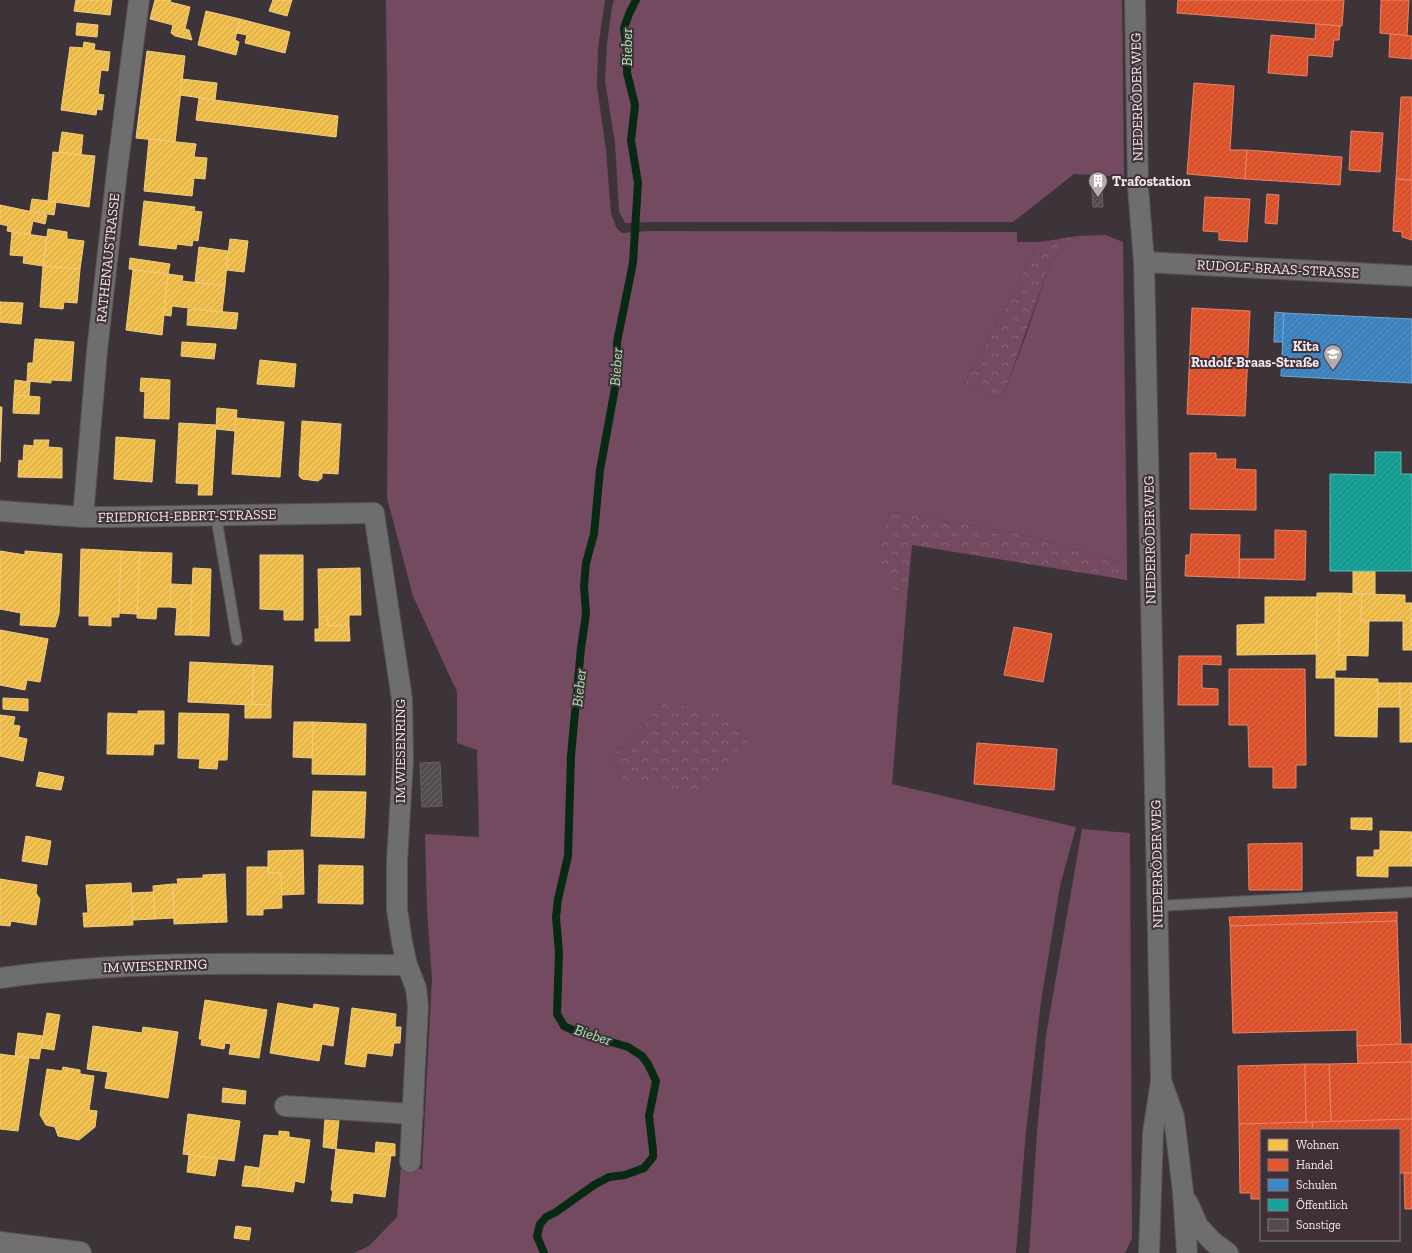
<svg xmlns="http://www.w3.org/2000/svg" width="1412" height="1253" viewBox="0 0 1412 1253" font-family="'Zilla Slab',serif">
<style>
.green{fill:#744a61;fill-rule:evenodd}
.forest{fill:url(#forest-crowns)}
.homes{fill:url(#homes-hatch);stroke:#f3cd7e}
.shops{fill:url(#shops-hatch);stroke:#e98368}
.schools{fill:url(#schools-hatch);stroke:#75a5d2}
.public{fill:url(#public-hatch);stroke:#59b8b2}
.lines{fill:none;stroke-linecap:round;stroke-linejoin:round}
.stream{stroke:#092a12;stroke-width:8}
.building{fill:url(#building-hatch);stroke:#665f63}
.lane-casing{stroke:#595255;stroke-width:12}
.street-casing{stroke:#595255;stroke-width:22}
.secondary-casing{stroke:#595255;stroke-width:24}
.lane{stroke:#6d6e6d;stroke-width:10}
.street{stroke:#6d6e6d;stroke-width:20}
.secondary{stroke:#71706f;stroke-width:22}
.labels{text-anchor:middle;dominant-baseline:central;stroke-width:4;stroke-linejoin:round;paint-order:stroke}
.street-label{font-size:14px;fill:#f4e9ef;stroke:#403038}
.poi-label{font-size:14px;font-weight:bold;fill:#f4e9ef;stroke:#403038;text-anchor:start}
.water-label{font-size:15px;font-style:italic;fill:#a3ebae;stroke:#403038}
</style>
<defs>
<pattern id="forest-crowns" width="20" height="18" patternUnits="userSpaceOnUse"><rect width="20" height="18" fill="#744a61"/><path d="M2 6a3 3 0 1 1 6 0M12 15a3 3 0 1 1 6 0" fill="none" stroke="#886478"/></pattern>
<pattern id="homes-hatch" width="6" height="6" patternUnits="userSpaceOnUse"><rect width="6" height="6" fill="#f2c14e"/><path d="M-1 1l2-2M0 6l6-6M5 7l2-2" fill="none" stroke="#c8a24c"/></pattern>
<pattern id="shops-hatch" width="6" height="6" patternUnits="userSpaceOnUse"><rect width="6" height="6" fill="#e4572e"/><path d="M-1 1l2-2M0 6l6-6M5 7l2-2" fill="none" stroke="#ae5137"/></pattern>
<pattern id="schools-hatch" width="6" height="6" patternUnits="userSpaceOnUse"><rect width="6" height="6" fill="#3f88c5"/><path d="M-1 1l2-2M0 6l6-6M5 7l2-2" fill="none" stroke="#427199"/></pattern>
<pattern id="public-hatch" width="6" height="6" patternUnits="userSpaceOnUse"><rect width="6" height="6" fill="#17a398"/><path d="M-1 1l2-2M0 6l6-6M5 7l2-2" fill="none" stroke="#268780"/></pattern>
<pattern id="building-hatch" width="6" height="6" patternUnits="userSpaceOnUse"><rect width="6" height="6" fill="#524b4f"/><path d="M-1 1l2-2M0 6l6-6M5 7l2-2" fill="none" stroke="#6c6569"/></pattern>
</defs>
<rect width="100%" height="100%" fill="#3c3438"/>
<g class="green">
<path d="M386,0H605L598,48L597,87L606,150L611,214L617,229L622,233L650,231L1017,232V242H1040L965,383L1002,399L1026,335L1051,261L1077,236L1105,235L1123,242L1127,564L1017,533L893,512L890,588L907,598L892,784L1076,827L1060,886L1041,1001L1026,1131L1016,1253H354L369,1246L397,1217L401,1166L422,1169L432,979L427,910L425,834L479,837L477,750L457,743V692L413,596L387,498L389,278ZM662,701L622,780L612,754L637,737Z"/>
<polygon points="614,0 1122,0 1124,177 1074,174 1013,222 654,222 625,223 619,211 615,143 605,81 607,44 612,7"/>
<polygon points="1082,829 1130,833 1132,1238 1125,1253 1029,1253 1037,1132 1046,1035"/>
</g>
<g class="forest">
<polygon points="1077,236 1051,261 1002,399 965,383 1040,242"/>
<polygon points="893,512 1017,533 1127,564 1127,580 912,545 907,598 890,588 875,543"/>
<polygon points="662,701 733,717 749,742 733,766 703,796 622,780 612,754 637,737"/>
</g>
<g class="homes">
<polygon points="76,0 112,0 110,15 74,11"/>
<polygon points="155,0 171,0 170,2 190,7 185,29 189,30 192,40 175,36 171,33 173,25 150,19"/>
<polygon points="273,0 292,0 287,16 269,11"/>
<polygon points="206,11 240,19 235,40 239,42 236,55 198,45"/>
<polygon points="240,19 290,32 285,53 245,43 247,35 237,33"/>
<polygon points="77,23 98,25 97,37 76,35"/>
<polygon points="84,42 95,44 94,50 110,52 108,71 101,70 98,94 104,95 102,110 97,109 96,115 61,110 70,47 83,48"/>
<polygon points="147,51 185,56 175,142 136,138"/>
<polygon points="182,79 217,83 215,100 180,95"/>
<polygon points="199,98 338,116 336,137 196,120"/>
<polygon points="62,132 83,135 81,155 59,152"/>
<polygon points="149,139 196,144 194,157 207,158 205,179 194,178 192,196 144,191"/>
<polygon points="53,152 95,156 89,207 48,201"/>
<polygon points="32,199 56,202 54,215 30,211"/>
<polygon points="144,201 195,207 194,211 202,212 198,241 193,240 192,246 177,244 176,249 139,245"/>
<polygon points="0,205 47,215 45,224 33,221 30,235 7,231 8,226 0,224"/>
<polygon points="48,229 67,232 67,239 84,241 80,269 43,266"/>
<polygon points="12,232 47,237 43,266 23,263 24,256 10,255"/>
<polygon points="230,239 248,241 244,272 226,270"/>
<polygon points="199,247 228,251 225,286 195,282"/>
<polygon points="130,258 170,264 168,274 129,269"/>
<polygon points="43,266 80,269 77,303 64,302 63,309 40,307"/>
<polygon points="133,270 168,274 162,335 126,330"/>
<polygon points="168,274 183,276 182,281 225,286 222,312 172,306 171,316 164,315"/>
<polygon points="0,302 23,303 21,324 0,322"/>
<polygon points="188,309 238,313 236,329 187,325"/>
<polygon points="35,339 74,342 71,381 51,380 51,383 27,381 28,363 33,363"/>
<polygon points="182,342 216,344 214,359 181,356"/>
<polygon points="260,360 296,364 294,387 257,384"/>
<polygon points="141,378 170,380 169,419 144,418 145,392 140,391"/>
<polygon points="15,380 30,382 29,396 14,395"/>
<polygon points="14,395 40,397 39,414 13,413"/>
<polygon points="0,407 2,407 0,462"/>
<polygon points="217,408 237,410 235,431 216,429"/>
<polygon points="236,418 284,422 280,477 232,474"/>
<polygon points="302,421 341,424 338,474 322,473 322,478 318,481 302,479 299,476"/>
<polygon points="179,423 216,425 212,495 198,495 199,484 176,483"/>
<polygon points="116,437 155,440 152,482 114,479"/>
<polygon points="34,440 49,440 48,447 62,448 62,478 18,477 19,460 23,461 24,445 34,446"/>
<polygon points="81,549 121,551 119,617 111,617 111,626 89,625 89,616 79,616"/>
<polygon points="0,551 25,555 25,551 62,554 59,614 55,627 20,625 21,613 0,609"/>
<polygon points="121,551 140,552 137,614 119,613"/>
<polygon points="140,552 172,553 170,607 157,607 156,619 137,618"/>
<polygon points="260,555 303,555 303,620 284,620 284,610 260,609"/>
<polygon points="193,568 211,569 209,636 190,635"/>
<polygon points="360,568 361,615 349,615 349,625 328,626 327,616 319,617 318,569"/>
<polygon points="1353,571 1375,571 1375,594 1353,593"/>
<polygon points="171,584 192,585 190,635 175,635 177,608 170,607"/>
<polygon points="1317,593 1340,593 1339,655 1346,655 1346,670 1335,670 1335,678 1316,678"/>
<polygon points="1340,593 1362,594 1361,621 1369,621 1368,656 1339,655"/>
<polygon points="1362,594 1405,595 1405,603 1412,603 1412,650 1403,650 1403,621 1361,621"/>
<polygon points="1265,597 1317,597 1316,654 1237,655 1237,625 1265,624"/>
<polygon points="327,616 328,626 349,625 350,641 315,641 315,629 319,629 319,617"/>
<polygon points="0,630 48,639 40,682 27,680 25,690 0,685"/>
<polygon points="190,662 254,665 252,705 188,702"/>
<polygon points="254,665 273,666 271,705 252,705"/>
<polygon points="1335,678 1378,679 1377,737 1335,736"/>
<rect x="1378" y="683" width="22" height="24"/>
<rect x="1400" y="683" width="12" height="59"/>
<polygon points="3,698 28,699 28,711 3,709"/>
<polygon points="245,704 271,705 271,718 245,718"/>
<polygon points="138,711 164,711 164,744 154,744 153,755 107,754 108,713 138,714"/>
<polygon points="179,713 229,714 227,760 218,760 217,769 199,768 200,759 178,758"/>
<polygon points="0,715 15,717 13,725 20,726 18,737 27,739 23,761 0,756"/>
<polygon points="294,722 313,722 312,758 293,757"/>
<polygon points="313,722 366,724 365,775 312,774"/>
<polygon points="39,772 64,777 61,790 36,786"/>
<polygon points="313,791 366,792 364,838 311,836"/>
<polygon points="1351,818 1372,818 1372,830 1351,829"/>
<polygon points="1380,831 1412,832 1412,866 1388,866 1388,877 1357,876 1357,857 1374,857 1374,850 1380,850"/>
<polygon points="26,836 51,841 47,865 22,861"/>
<polygon points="303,850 304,894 282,895 281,873 268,873 268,851"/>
<polygon points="319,865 363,866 363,904 318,903"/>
<polygon points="247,867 268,867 268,873 281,873 282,908 263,909 263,915 247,915"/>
<polygon points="225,874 227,922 174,924 173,884 178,884 177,879 203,878 203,875"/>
<polygon points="0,879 37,885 36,893 40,899 36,925 11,921 10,926 0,925"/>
<polygon points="131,883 133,925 84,927 83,913 88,913 86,885"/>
<polygon points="173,884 174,918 155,919 153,886"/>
<polygon points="153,892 155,919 133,920 132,893"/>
<polygon points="205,1000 267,1010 259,1058 229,1054 231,1044 225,1043 224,1049 201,1045 202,1039 199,1039"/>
<polygon points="278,1003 313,1009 314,1004 339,1008 333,1046 322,1044 319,1061 270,1053"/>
<polygon points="352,1008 396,1014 395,1027 401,1027 400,1043 394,1043 392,1056 367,1053 365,1067 345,1064"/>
<polygon points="47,1013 60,1015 54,1050 41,1048"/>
<polygon points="93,1026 142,1033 143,1027 178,1032 168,1098 105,1088 108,1072 87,1069"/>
<polygon points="18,1033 43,1036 39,1059 15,1056"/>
<polygon points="0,1054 29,1058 18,1131 0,1129"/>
<polygon points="63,1067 80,1070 80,1074 94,1076 89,1110 97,1111 95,1127 79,1140 58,1136 55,1127 46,1125 40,1115 47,1069 62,1071"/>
<polygon points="223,1088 246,1091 245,1104 222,1102"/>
<polygon points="188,1114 240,1121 234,1161 183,1154"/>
<polygon points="325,1118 339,1120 336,1149 323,1147"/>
<polygon points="279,1131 289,1132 289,1137 310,1140 304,1183 295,1181 293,1192 257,1187 264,1135 279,1136"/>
<polygon points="376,1142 395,1144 395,1156 375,1154"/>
<polygon points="336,1149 391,1155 385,1197 353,1193 352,1203 331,1201 333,1191 331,1190"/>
<polygon points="189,1155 218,1159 215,1176 187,1172"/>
<polygon points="245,1166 259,1168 257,1187 242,1186"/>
<polygon points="236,1226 251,1228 249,1240 234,1238"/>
</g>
<g class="shops">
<polygon points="1178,0 1344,0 1342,26 1177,13"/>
<polygon points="1381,0 1409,0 1407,36 1380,33"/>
<polygon points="1316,24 1340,26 1339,40 1334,40 1332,57 1308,55 1307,76 1268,73 1271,35 1315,39"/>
<polygon points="1390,34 1412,36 1412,59 1389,57"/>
<polygon points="1194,83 1234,86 1230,150 1247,150 1245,179 1187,174"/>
<polygon points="1401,97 1412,97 1412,180 1396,179"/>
<polygon points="1351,131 1383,133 1380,172 1349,170"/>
<polygon points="1247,150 1342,157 1340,185 1245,179"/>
<polygon points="1396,179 1412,180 1412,240 1402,237 1402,232 1393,231"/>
<polygon points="1267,194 1279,195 1277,224 1265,223"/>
<polygon points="1205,197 1250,199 1247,242 1219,240 1219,232 1203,231"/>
<polygon points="1192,308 1250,311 1245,416 1187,414"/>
<polygon points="1190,453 1216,453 1216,459 1236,459 1235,469 1256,470 1256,510 1190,509"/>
<polygon points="1275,530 1306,531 1305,580 1239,578 1240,559 1275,559"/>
<polygon points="1191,534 1240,535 1239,578 1185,576 1186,555 1190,555"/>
<polygon points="1014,627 1052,634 1043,682 1004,675"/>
<polygon points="1179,656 1221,656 1221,665 1202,664 1202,688 1218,689 1218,705 1178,705"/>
<polygon points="1229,669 1305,669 1306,765 1296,765 1296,788 1273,788 1273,767 1249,767 1248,725 1229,725"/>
<polygon points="977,743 1057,749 1054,790 974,784"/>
<polygon points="1302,843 1302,890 1249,890 1248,844"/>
<polygon points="1397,912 1397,921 1230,926 1229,917"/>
<polygon points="1397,921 1401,1044 1357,1046 1357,1030 1233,1033 1230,926"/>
<polygon points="1401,1044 1412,1044 1412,1062 1358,1064 1357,1046"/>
<polygon points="1412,1062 1412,1119 1331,1122 1329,1064"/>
<polygon points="1305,1064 1306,1123 1239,1124 1238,1066"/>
<polygon points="1305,1064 1329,1064 1331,1122 1306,1123"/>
<polygon points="1412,1119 1412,1173 1399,1173 1399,1130 1313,1130 1312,1122"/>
<polygon points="1312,1122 1313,1130 1261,1130 1261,1199 1251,1199 1251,1193 1240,1193 1239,1124"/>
<polygon points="1404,1173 1412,1173 1412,1209 1405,1209"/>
</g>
<g class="schools">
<polygon points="1275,312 1284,313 1283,342 1274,342"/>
<polygon points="1284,313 1412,319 1412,383 1281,376"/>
</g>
<polygon class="public" points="1375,452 1401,452 1401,474 1412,474 1412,571 1330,571 1330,474 1375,475"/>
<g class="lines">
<polyline class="stream" points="544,1253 537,1236 540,1224 546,1217 556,1212 594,1185 609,1177 625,1175 644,1168 653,1157 653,1150 649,1116 656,1081 648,1064 642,1056 628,1047 577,1032 564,1026 557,1014 559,952 556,917 558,899 568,856 571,756 581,648 586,614 584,586 586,563 594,534 600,470 617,377 617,342 633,263 638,183 631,140 635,105 627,73 627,52 624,28 629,14 636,0"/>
</g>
<g class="building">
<polygon points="1092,189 1102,189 1103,207 1093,207"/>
<polygon points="440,762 442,806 422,807 420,763"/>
</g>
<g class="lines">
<defs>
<g id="lane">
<polyline points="219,515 218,528 237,640"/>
<polyline points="1158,906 1412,892"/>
</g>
<g id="street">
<polyline points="1135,0 1138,187 1144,262 1161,1081 1153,1133 1149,1253"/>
<polyline points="1144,262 1412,276"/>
<polyline points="0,511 83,517 115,517 374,513 402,699 403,760 397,861 397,909 402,942 407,965 416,988 418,1006 410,1162"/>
<polyline points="83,517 97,351 117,171 139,0"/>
<path d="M0,978C135,959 272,964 407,965"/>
<polyline points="1162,1083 1174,1117 1183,1192 1187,1253"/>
<polyline points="285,1106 413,1114"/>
<polyline points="1188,1203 1198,1226 1213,1242 1228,1253"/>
</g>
<polyline id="secondary" points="0,1243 80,1253"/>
</defs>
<use href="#lane" class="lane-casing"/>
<use href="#street" class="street-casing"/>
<use href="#secondary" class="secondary-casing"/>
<use href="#lane" class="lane"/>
<use href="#street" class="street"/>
<use href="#secondary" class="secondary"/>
</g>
<defs>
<symbol id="building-pin" viewBox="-11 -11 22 30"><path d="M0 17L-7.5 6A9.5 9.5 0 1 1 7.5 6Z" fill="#b4aaaf" stroke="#403038"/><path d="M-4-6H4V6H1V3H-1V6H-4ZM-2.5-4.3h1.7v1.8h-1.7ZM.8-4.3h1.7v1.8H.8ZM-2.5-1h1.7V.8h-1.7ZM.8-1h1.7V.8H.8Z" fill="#fff"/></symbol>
<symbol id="school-pin" viewBox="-11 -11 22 30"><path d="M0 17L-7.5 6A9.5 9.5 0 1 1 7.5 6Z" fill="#b4aaaf" stroke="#403038"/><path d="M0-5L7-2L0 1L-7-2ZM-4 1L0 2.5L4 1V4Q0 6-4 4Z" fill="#fff"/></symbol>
</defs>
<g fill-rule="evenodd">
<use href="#building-pin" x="1087" y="170" width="22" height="30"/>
<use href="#school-pin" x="1322" y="343" width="22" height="30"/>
</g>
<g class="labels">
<g class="street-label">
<text transform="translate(1137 97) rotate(-91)">NIEDERRÖDER WEG</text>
<text transform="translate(108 258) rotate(-84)">RATHENAUSTRASSE</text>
<text transform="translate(1278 269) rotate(3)">RUDOLF-BRAAS-STRASSE</text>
<text transform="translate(187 516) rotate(-1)">FRIEDRICH-EBERT-STRASSE</text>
<text transform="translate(1150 540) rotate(-91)">NIEDERRÖDER WEG</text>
<text transform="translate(400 751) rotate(-90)">IM WIESENRING</text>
<text transform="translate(1157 864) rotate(-91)">NIEDERRÖDER WEG</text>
<text transform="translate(155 966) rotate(-2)">IM WIESENRING</text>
</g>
<g class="poi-label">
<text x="1112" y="181">Trafostation</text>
<text x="1319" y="346" text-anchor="end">Kita<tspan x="1319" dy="16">Rudolf-Braas-Straße</tspan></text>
</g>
<g class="water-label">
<text transform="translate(627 47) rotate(-90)">Bieber</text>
<text transform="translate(616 367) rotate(-86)">Bieber</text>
<text transform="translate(579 688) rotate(-84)">Bieber</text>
<text transform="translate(593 1035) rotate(18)">Bieber</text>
</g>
</g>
<rect x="1260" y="1129" width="140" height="112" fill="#403038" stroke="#887a81"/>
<rect x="1268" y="1139" width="20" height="12" fill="#f2c14e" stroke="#887a81"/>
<text x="1296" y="1149" font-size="12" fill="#f4e9ef">Wohnen</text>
<rect x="1268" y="1159" width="20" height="12" fill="#e4572e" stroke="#887a81"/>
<text x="1296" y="1169" font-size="12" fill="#f4e9ef">Handel</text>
<rect x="1268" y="1179" width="20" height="12" fill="#3f88c5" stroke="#887a81"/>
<text x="1296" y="1189" font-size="12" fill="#f4e9ef">Schulen</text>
<rect x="1268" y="1199" width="20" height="12" fill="#17a398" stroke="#887a81"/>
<text x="1296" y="1209" font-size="12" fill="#f4e9ef">Öffentlich</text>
<rect x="1268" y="1219" width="20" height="12" fill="#524b4f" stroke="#887a81"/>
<text x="1296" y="1229" font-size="12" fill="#f4e9ef">Sonstige</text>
</svg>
